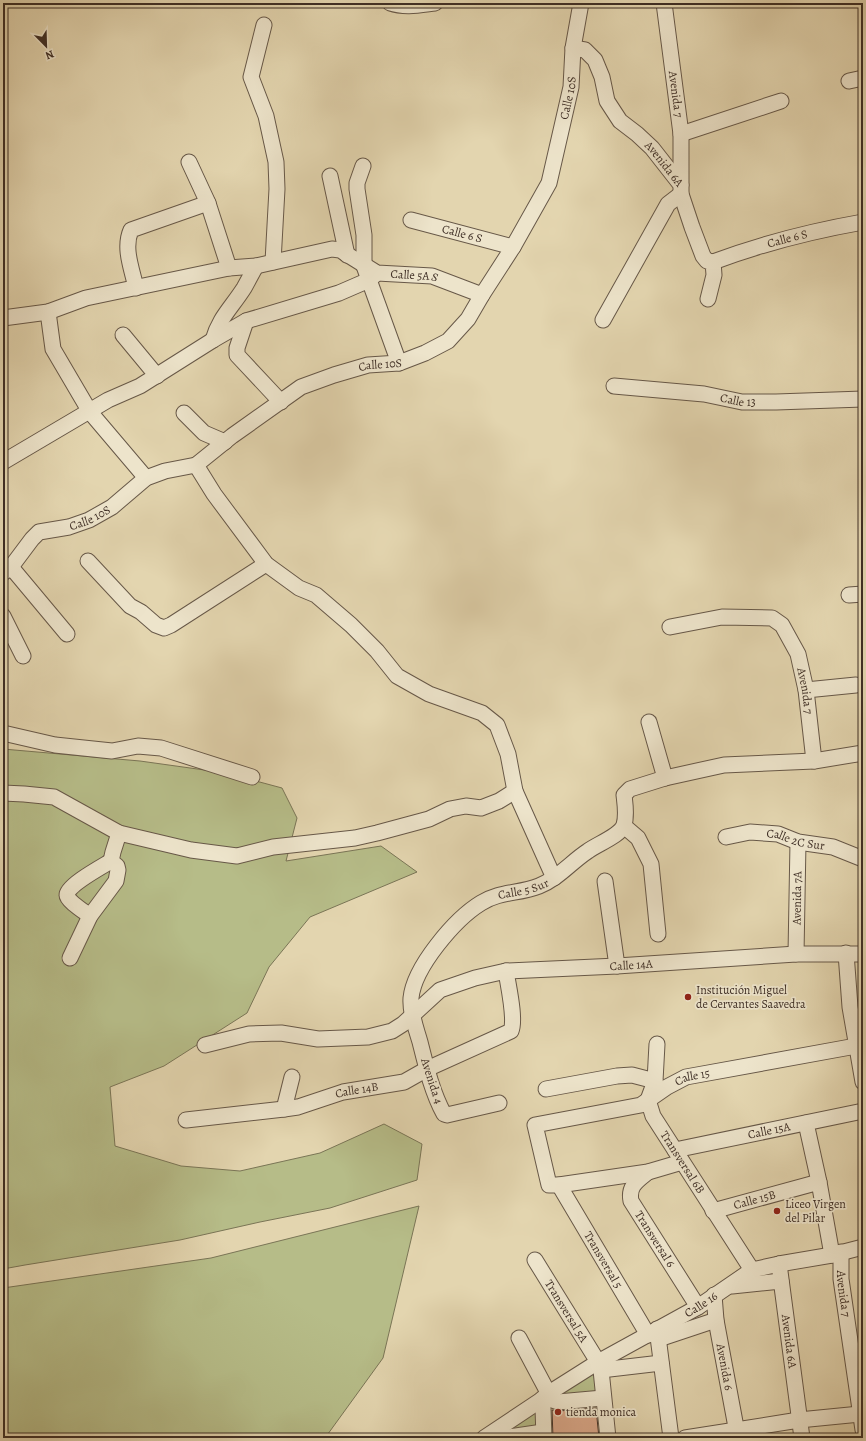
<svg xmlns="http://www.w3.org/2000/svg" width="866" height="1441" viewBox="0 0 866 1441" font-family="Alegreya,serif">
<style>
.green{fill:#b6bc88;stroke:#7a7556}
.building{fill:#dba88a;stroke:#3e2e25}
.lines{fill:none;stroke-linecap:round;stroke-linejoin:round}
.minor-casing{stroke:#675848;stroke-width:17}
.minor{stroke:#ede4cb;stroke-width:15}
.poi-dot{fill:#8f2418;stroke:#ede4cb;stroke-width:1.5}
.labels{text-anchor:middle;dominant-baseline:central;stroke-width:3.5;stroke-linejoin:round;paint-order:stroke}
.street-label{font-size:12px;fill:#3e2e25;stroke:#ede4cb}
.poi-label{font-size:12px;fill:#3e2e25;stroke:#ede4cb;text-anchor:start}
</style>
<rect width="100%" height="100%" fill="#e3d5af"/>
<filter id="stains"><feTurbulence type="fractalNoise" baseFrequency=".005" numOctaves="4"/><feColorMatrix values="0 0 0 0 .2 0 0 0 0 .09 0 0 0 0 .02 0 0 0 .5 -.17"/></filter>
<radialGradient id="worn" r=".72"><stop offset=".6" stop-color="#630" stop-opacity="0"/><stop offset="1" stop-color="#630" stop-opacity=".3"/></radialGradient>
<g class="green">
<polygon points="3,749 140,761 226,773 282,788 297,818 286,861 381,846 417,872 310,917 269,967 247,1013 164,1066 110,1087 115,1146 181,1166 240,1171 320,1153 384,1124 422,1144 417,1180 330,1208 260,1222 180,1240 25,1265 3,1269"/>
<polygon points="419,1206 383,1358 325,1438 3,1438 3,1288 211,1258"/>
<polygon points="595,1367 596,1393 554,1399"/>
<polygon points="540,1402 542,1431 492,1434"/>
</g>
<polygon class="building" points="596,1408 599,1438 553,1438 552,1410 559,1411"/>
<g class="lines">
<defs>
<g id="minor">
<path d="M390,3C405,8 419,5 435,3"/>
<path id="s1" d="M664,3L681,134V185"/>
<polyline points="264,25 251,77 266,116 276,162 277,189 273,262"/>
<path id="s2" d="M573,48L585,50L595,60L602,77L607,101L620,121L637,134L652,148L681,185V194L692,227L703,256L707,261L713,262L714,275L708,299"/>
<polyline points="849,81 863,78"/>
<polyline points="681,134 781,101"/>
<polyline points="189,162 208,203 229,268"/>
<polyline points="363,166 357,183 357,189 364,235 364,266 399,363"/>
<polyline points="330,176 347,255"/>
<path id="s3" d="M411,220L513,247"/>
<path id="s4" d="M713,262C761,244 812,231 863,222"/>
<path d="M136,288C132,269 123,248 131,230L208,203"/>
<polyline points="48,312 53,349 90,412 146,478"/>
<path id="s5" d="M3,318L48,312L86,298L229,268L256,266L332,249L340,250L377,273L432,276L482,295"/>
<polyline points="603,320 668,204 681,194"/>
<polyline points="246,321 237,348 237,355 281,402"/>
<polyline points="123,335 157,376"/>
<path d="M213,340C219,318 232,307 244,288C248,281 252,273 256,266"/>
<path id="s6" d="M614,386L704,394L742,402H776L863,399"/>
<polyline points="184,413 204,433 225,442"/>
<polyline points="3,462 108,400 140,386 213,340 246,321 339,293 369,280 377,273"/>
<polyline points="196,465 214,494 266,564 299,588 316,595 351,625 377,651 397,676 429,694 482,713 497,725 508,754 515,791 554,878"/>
<polyline points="88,561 130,606 141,612 156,625 164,628 171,625 266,564"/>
<polyline points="11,567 67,634"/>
<path id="s7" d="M3,573L11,567L32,539L39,532L69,527L89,520L112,507L146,478L165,471L196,465L232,436L301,387L334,375L368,365L399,363L425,353L448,341L468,319L482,295L513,247L549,183L571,87L573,48L581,3"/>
<polyline points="849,595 863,594"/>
<polyline points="3,616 23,656"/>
<path id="s8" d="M670,627L722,617L772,618L782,625L798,654L806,690L814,761"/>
<polyline points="806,690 856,685"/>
<polyline points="649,722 665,778"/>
<polyline points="3,733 55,745 112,751 138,746 161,748 252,777"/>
<polyline points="3,793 24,794 54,797 119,833 191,850 237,856 273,847 355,838 377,833 429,819 450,809 466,806 481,808 499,801 515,791"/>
<polyline points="624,826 638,838 651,864 658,934"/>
<path id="s9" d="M726,837L750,832L778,834L798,842L833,847L863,859"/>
<polyline points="605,881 617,966"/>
<path d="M90,916C85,912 67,901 67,895C66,886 103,866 111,861"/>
<polyline points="846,953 850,1007 863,1082"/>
<path id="s10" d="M796,954L798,842"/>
<polyline points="70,958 90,916 116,881 118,870 117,866 111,861 113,852 119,833"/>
<path id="s11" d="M657,1044L655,1081L648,1100L653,1116L752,1270"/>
<path id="s12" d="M205,1045L249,1034L281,1033L318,1039L368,1037L392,1031L403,1024L440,990L475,978L506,971L617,966L796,954H863"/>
<polyline points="546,1089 617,1076 632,1075 655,1081"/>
<path id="s13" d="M499,1103L447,1115L444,1114C432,1092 426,1066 420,1042C416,1028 410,1013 411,998C414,967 455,919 481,903C500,891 519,894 539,886C559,878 571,862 588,851C597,844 620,836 624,825C627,815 625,804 624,795L630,789L665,778L724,765L814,761L863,753"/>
<polyline points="284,1109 292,1077"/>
<path id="s14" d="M186,1120L284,1109L298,1107L343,1092L404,1082L427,1069L511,1031C516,1019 508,985 506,971"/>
<polyline points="806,1123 819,1182 832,1255"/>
<path id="s15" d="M675,1150L863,1111"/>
<path id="s16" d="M682,1162L648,1172L559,1185H549L535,1125L641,1105L667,1087L686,1077L856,1046"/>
<path id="s17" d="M648,1172C637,1181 628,1186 631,1201L698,1307"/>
<path id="s18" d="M559,1185L648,1335"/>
<path id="s19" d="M713,1211L819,1182"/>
<path id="s20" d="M841,1252V1279L863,1430"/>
<path id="s21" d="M535,1260L598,1362L601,1370L608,1438"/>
<path id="s22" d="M779,1264L802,1438"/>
<polyline points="732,1286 781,1281"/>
<path id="s23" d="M714,1295L716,1320L738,1438"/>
<polyline points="657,1329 671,1438"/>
<polyline points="519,1338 552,1400 558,1402 603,1398"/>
<polyline points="659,1339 716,1320"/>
<polyline points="601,1370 661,1363"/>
<polyline points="541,1400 543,1408 544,1438"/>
<path id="s24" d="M484,1438L541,1400L549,1393L598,1362L698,1307L752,1270L779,1264L832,1255L863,1247"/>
<polyline points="502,1438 543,1432"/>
<polyline points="685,1438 799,1420 860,1414"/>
</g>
</defs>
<use href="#minor" class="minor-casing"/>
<use href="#minor" class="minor"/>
</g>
<g class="poi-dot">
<circle cx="688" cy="997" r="4"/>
<circle cx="777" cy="1211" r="4"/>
<circle cx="558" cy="1412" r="4"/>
</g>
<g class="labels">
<g class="street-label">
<text stroke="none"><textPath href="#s1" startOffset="92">Avenida 7</textPath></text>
<text stroke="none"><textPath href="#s7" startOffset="791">Calle 10S</textPath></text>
<text stroke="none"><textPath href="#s2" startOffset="155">Avenida 6A</textPath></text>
<text stroke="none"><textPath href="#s3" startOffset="53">Calle 6 S</textPath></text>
<text stroke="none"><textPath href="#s4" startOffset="78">Calle 6 S</textPath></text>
<text stroke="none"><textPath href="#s5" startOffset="426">Calle 5A S</textPath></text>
<text stroke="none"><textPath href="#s7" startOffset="443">Calle 10S</textPath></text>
<text stroke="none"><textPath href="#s6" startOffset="125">Calle 13</textPath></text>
<text stroke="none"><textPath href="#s7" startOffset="108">Calle 10S</textPath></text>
<text stroke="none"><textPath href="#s8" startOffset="186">Avenida 7</textPath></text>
<text stroke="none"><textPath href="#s9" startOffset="71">Calle 2C Sur</textPath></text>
<text stroke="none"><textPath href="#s13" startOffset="343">Calle 5 Sur</textPath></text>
<text stroke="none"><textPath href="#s10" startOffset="56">Avenida 7A</textPath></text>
<text stroke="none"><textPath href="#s12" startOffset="447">Calle 14A</textPath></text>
<text stroke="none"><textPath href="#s16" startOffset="364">Calle 15</textPath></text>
<text transform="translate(432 1081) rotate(72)">Avenida 4</text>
<text stroke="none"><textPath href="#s14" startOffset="174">Calle 14B</textPath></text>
<text stroke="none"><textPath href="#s15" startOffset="96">Calle 15A</textPath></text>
<text stroke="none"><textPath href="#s11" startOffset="129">Transversal 6B</textPath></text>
<text stroke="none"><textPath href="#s19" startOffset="43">Calle 15B</textPath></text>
<text stroke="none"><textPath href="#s17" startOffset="81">Transversal 6</textPath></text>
<text stroke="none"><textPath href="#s18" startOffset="87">Transversal 5</textPath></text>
<text stroke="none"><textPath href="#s20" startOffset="42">Avenida 7</textPath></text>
<text stroke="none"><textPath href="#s24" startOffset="255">Calle 16</textPath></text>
<text stroke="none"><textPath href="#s21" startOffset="60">Transversal 5A</textPath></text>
<text stroke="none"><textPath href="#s22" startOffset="78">Avenida 6A</textPath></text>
<text stroke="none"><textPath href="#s23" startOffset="73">Avenida 6</textPath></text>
</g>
<g class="poi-label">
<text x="696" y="990">Institución Miguel<tspan x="696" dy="14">de Cervantes Saavedra</tspan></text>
<text x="785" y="1204">Liceo Virgen<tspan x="785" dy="14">del Pilar</tspan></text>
<text x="566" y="1412">tienda monica</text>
</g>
</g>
<rect width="866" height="1441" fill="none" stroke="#e3d5af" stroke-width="16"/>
<rect x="4" y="4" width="858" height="1433" fill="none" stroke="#3e2e25" stroke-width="2"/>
<rect x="8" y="8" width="850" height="1425" fill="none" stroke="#3e2e25"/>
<g transform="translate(46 46) rotate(157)" stroke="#ede4cb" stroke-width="3" paint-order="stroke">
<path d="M0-3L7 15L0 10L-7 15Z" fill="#3e2e25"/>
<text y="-6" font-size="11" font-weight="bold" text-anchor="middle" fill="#3e2e25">N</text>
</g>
<rect width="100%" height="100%" filter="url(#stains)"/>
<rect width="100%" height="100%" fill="url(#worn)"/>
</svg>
